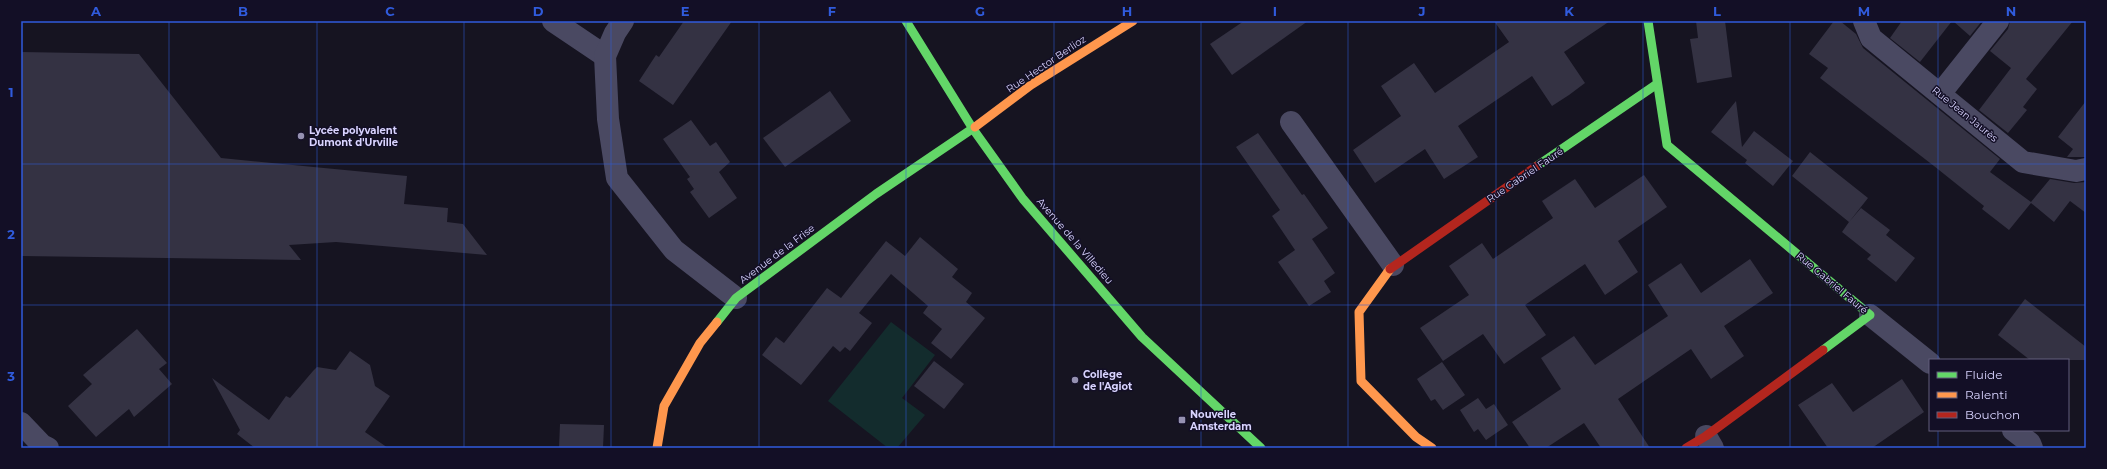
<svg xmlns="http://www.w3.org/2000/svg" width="2107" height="469" viewBox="0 0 2107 469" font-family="Montserrat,sans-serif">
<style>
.green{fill:#132c2d}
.building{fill:#343243}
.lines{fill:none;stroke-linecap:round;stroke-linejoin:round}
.street{stroke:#4a4962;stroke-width:22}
.fast{stroke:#63d668;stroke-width:9}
.slow{stroke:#ff974d;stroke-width:9}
.jam{stroke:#b3261e;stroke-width:9}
.grid{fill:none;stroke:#305bdc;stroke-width:1;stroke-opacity:0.55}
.poi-dot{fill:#9591b1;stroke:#130f26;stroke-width:1.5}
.labels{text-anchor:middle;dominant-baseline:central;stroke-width:3;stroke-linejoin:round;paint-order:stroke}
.street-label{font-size:10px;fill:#d9d4ff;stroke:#130f26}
.poi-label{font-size:10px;font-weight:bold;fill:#d9d4ff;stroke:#130f26;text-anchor:start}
.neatline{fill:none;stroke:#305bdc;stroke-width:1.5}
.grid-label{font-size:13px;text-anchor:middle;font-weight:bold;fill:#305bdc}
</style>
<rect width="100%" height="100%" fill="#161421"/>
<polygon class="green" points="891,322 935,355 902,398 925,415 897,448 888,448 828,401"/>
<g class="building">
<polygon points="684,21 732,21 673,105 639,81 656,55 659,57"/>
<polygon points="1244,21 1308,21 1232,75 1210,44"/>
<polygon points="1494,21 1610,21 1564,52 1585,83 1569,95 1552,106 1532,76 1458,126 1478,157 1444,179 1425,149 1375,183 1353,150 1401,116 1381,86 1414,63 1435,93 1509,42"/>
<polygon points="1696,21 1725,21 1732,77 1697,83 1690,39 1698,38"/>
<polygon points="1834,21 1840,21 1856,34 1863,48 2000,159 1990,172 2031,202 2050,179 2074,183 2086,182 2086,213 2070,201 2054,222 2031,203 2009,230 1982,209 1984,206 1934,166 1820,78 1828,68 1809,54"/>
<polygon points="1902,21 1952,21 1920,62 1890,38"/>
<polygon points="1953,21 1982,21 1970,36"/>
<polygon points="2010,21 2073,21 2026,79 2037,89 2023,107 2027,110 2008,133 1979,110 2011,68 1990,51 2008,29"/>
<polygon points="21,52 139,54 221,158 407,176 404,204 448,208 447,222 463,224 487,255 336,242 289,245 301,260 21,256"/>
<polygon points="830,91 851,121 785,167 763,138"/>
<polygon points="1736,101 1742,147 1754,131 1793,161 1773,186 1745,163 1747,160 1711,132"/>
<polygon points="2086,101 2086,157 2067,157 2073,149 2058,137"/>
<polygon points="691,120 710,146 716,142 730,162 719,172 737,198 709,218 690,192 694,189 687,179 690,177 663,139"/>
<polygon points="1258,133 1302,195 1304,194 1328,228 1312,239 1335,273 1324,281 1331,292 1309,306 1278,262 1295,250 1272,216 1280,210 1236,147"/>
<polygon points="1810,152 1868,198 1849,222 1861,208 1890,230 1886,235 1915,258 1896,282 1867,259 1871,255 1842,232 1849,222 1792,176"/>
<polygon points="1644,175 1667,207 1618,241 1638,272 1605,295 1585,264 1525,305 1546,335 1504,364 1483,334 1443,361 1420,328 1469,295 1449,266 1482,243 1493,259 1553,218 1542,201 1575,179 1595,208"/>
<polygon points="920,237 958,269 952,277 972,293 966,302 985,318 951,359 931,343 942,329 923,313 928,306 891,274 859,313 872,323 850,351 845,347 840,352 833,346 801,385 762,355 776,337 784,343 827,288 841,298 886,241 905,256"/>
<polygon points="1750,259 1773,293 1724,326 1744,356 1711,379 1691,349 1618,399 1650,448 1601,448 1584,423 1546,448 1530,448 1512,422 1561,389 1541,358 1574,336 1595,365 1668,316 1648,285 1681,263 1701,293"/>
<polygon points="2025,299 2086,347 2086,360 2030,360 1998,335"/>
<polygon points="137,329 167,363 159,369 172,384 134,417 129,409 96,437 68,406 92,384 83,375"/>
<polygon points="350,351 370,365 375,386 390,396 365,432 388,448 255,448 237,434 240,430 212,378 269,420 286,396 290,398 313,371 317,367 336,370"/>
<polygon points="934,361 964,384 944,409 914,386"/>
<polygon points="1442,362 1465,395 1443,410 1435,399 1431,401 1417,379"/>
<polygon points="1902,379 1924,412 1872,448 1828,448 1798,405 1832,383 1853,412"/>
<polygon points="1478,398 1486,409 1494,404 1508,425 1486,440 1478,429 1474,432 1460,410"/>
<polygon points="560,424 604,425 603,448 559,448"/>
</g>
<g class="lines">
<g class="street">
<polyline points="553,21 605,56"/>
<polyline points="623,21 615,33 605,56 608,119 617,178 674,250 736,298"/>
<polyline points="1864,21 1871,38 2023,162 2076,171 2086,169"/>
<polyline points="1940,94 1998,21"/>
<polyline points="1291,122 1393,265"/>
<polyline points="1870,315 1930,363"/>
<polyline points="21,423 42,445 48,448"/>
<polyline points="2013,430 2030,443 2032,448"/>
<polyline points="1706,436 1713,448"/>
</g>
<g class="fast">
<polyline points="906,21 973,129 1023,199 1142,337 1261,448"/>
<polyline points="1648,21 1667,145 1870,315 1823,350"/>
<polyline points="1537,166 1657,84"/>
<polyline points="717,322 736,298 876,194 975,127"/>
</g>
<g class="slow">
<polyline points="975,127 1031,85 1133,21"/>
<polyline points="1390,269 1359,312 1361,381 1416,437 1432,448"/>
<polyline points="657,448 664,406 700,343 717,322"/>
</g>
<g class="jam">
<polyline points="1390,269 1537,166"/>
<polyline points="1686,448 1706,436 1823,350"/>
</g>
</g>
<path class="grid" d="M169,21V448M317,21V448M464,21V448M611,21V448M759,21V448M906,21V448M1054,21V448M1201,21V448M1348,21V448M1496,21V448M1643,21V448M1790,21V448M1938,21V360M21,164H2086M21,305H2086M1938,430V448"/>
<g class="poi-dot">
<circle cx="301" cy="136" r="4"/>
<circle cx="1075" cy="380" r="4"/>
<rect x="1178" y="416" width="8" height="8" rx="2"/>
</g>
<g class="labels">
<g class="street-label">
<text transform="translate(1046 64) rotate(-34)">Rue Hector Berlioz</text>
<text transform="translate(1965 114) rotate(39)">Rue Jean Jaurès</text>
<text transform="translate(1525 175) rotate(-34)">Rue Gabriel Fauré</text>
<text transform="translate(1075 241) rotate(49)">Avenue de la Villedieu</text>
<text transform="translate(777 254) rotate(-37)">Avenue de la Frise</text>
<text transform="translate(1832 283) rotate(40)">Rue Gabriel Fauré</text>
</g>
<g class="poi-label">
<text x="309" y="130">Lycée polyvalent<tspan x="309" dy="12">Dumont d'Urville</tspan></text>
<text x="1083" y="374">Collège<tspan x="1083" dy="12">de l'Agiot</tspan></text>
<text x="1190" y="414">Nouvelle<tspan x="1190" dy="12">Amsterdam</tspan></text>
</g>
</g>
<rect width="2107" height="469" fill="none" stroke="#130f26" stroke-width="44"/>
<rect x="1929" y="359" width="140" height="72" fill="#130f26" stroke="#625e7d"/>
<rect x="1937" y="372" width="20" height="6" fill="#63d668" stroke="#625e7d"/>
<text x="1965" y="379" font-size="12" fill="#d9d4ff">Fluide</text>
<rect x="1937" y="392" width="20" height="6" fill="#ff974d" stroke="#625e7d"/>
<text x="1965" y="399" font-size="12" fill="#d9d4ff">Ralenti</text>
<rect x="1937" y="412" width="20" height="6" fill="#b3261e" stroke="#625e7d"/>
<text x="1965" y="419" font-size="12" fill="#d9d4ff">Bouchon</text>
<rect x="22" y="22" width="2063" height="425" class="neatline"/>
<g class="grid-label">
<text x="96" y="16">A</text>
<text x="243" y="16">B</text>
<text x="390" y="16">C</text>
<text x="538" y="16">D</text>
<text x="685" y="16">E</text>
<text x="832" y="16">F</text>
<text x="980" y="16">G</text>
<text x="1127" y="16">H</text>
<text x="1275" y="16">I</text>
<text x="1422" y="16">J</text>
<text x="1569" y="16">K</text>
<text x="1717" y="16">L</text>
<text x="1864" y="16">M</text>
<text x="2011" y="16">N</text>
<text x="11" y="97">1</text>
<text x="11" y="239">2</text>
<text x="11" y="381">3</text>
</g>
</svg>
